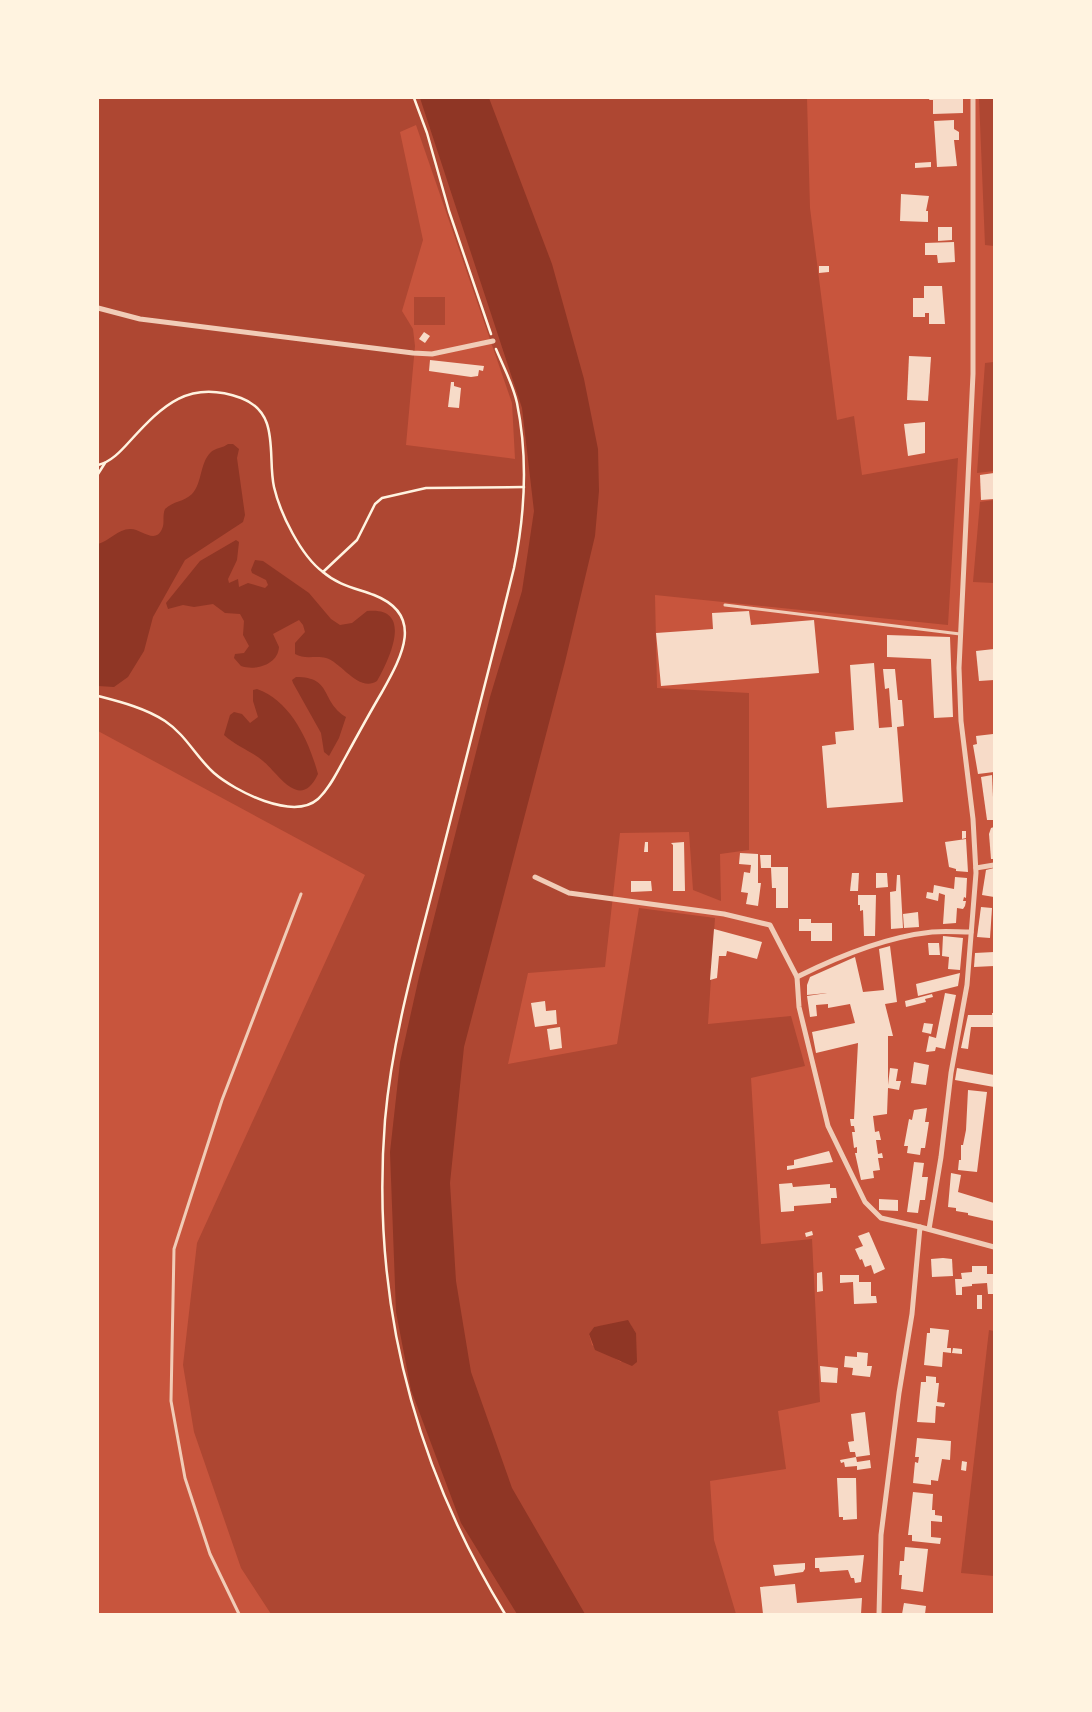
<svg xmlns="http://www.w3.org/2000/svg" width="1092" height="1712" viewBox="0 0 1092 1712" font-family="'Roboto Condensed',sans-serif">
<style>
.green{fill:#ae4732;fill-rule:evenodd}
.water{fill:#8f3625}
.building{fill:#f7dbc8}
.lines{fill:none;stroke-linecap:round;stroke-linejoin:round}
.path{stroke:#fff3e0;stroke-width:2.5}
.service{stroke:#f1ccb7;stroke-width:3}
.minor{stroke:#f1ccb7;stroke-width:5}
</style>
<rect width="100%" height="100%" fill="#c8553d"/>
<g class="green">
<path d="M98,98H807L810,208L837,420L854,416L862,475L958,458L948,625L655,595L657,688L749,693V850L720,854L721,901L693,890L689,832L620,833L605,967L528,973L508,1064L617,1044L639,908L715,918L708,1024L791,1016L805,1066L751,1078L761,1244L812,1239L820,1402L778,1411L786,1469L710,1481L714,1540L736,1614H271L241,1568L194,1432L183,1365L197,1243L365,875L98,731ZM416,125L512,403L515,459L406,445L415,346L413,329L402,311L423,240L400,132ZM629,1322L636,1333L621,1362L592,1345L589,1334L594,1327Z"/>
<polygon points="979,98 994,98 994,246 985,245"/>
<rect x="414" y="297" width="31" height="28"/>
<polygon points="994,362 994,471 977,473 985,363"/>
<polygon points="994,500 994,583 973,582 980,502"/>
<polygon points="989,1330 994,1331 994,1576 961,1573"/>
</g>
<g class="water">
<polygon points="420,98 489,98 552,264 584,379 598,449 599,491 595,536 565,662 464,1047 450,1183 456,1281 471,1372 512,1488 585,1614 517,1614 461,1523 411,1390 396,1312 390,1152 400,1062 419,977 490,697 522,591 534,511 522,408"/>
<path d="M228,444H233L239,449L237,458L245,515L243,522L185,560L153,617L144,651L128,677L114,687L98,686V544C109,541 118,529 130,529C140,528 155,545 162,529C165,523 162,516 165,509C173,501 184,502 192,494C203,482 199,464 211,452C215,448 223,448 228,444Z"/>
<path d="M236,540L239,542L237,560L228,579L229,583L238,579L239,587L248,583L265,588L268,585L266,580L252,573L251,570L255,560L263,561L309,593L331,619L340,625L352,623L367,611C415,606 389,660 377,681C359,693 341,662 326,658C316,655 305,660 295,654V643L305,632L303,625L299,620L273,634L279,647C278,665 255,671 241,666L234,658L235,654L244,653L249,646L243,635L244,621L240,614L225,613L213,604L194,607L183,605L168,609L166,603L200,561Z"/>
<path d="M296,677C333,677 320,701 346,717L339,738L329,756L324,752L321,733L293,683L292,680Z"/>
<path d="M257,689C291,701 309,741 318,774C300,812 279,774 263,761C251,751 236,746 224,735L230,715L234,712L242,714L250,723L258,717L253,701V690Z"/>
<polygon points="628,1320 636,1333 637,1362 632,1366 595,1350 589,1334 594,1327"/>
</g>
<g class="building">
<polygon points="930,98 963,98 963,113 933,114 933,100 929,100"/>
<polygon points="954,120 954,129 959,132 959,140 954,140 957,166 937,167 934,121"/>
<polygon points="931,162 931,167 915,168 915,163"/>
<polygon points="901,194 929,196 926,211 928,211 928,222 900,221"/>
<polygon points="938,227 952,227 952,240 938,241"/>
<polygon points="954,242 955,262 938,263 937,255 925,255 925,243"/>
<polygon points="819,266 829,266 829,272 819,273"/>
<polygon points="924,286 942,286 945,324 929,324 929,313 925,313 925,317 913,317 913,298 924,298"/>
<polygon points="424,332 430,336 425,343 419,339"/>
<polygon points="909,356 931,357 928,401 907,400"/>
<polygon points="430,360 484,366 483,371 479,370 478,376 471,377 429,371"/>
<polygon points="451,382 454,382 454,386 461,388 459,408 448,407"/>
<polygon points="925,422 925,453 908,456 904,424"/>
<polygon points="994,473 994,499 981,500 980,475"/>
<polygon points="749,611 751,625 814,620 819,673 661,686 656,633 713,629 712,613"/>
<polygon points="887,635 950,637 953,717 934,718 931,659 887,657"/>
<polygon points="994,649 994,680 979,681 976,651"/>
<polygon points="874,663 879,728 892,727 889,688 885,689 883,669 895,669 898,700 902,700 904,726 897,727 903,802 827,808 822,746 836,744 835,732 854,730 850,665"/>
<polygon points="993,734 994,772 978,774 973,745 977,744 976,736"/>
<polygon points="992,775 994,820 987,820 981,777"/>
<polygon points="994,827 994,859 991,859 989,834 991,828"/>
<polygon points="962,831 966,831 966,838 962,839"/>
<polygon points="966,839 968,872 956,871 956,869 949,867 945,842"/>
<polygon points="645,842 648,842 648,852 644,852"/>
<polygon points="684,842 685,891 673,891 673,845 671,843"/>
<polygon points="740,853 758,854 758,883 761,883 758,906 746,904 748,893 741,892 744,872 750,873 751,865 739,864"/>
<polygon points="760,855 771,855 771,867 788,867 788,908 776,908 776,888 772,888 771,868 761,868"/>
<polygon points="994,868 994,897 982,895 986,870"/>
<polygon points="852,873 859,873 858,891 850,891"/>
<polygon points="876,873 887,873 888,887 876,888"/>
<polygon points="897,875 900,875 903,928 891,929 890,892 896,891"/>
<polygon points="955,877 967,878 966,898 964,897 963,901 966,901 965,906 963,909 957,908 956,923 943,924 945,895 939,893 938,901 926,898 927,892 933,893 934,885 954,889"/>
<polygon points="631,881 651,881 652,891 631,892"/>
<polygon points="858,895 876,895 875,936 864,936 863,910 860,911 860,905 858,905"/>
<polygon points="981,907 992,908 990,938 977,937"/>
<polygon points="918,912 919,927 904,928 903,914"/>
<polygon points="799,919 811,919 811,923 832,923 832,941 811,941 811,931 799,931"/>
<polygon points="714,929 762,942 757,959 727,951 726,956 719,956 717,978 710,980"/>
<polygon points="943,936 963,938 960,970 948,969 949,957 942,956"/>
<polygon points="928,943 939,943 940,955 929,955"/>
<polygon points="890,946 897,1002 885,1004 893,1036 888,1036 888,1085 890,1068 898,1069 896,1081 901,1081 899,1090 888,1088 887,1114 873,1116 875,1132 879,1131 881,1140 876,1140 878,1154 882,1153 883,1158 878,1158 880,1170 873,1171 874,1178 861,1180 855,1153 857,1153 857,1147 854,1148 852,1132 855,1132 854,1126 851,1126 850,1119 854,1119 858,1043 816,1053 812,1032 855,1023 850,1004 828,1008 828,1004 816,1005 817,1016 810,1017 807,996 827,993 807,995 807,985 810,977 855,957 863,992 884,990 879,949"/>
<polygon points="994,952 994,966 974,967 975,953"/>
<polygon points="960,973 958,986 918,996 916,984"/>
<polygon points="945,993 956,995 945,1049 936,1047 935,1051 926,1052 929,1036 936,1038"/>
<polygon points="932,994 933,997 925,999 926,1002 906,1007 905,1001"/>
<polygon points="545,1001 546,1011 556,1010 557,1024 535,1027 531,1003"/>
<polygon points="992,1013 994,1013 994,1027 971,1027 968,1049 961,1048 968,1015 992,1015"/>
<polygon points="924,1023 933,1024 931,1034 922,1032"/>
<polygon points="560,1027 562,1048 550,1050 547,1029"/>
<polygon points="914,1062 929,1065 926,1085 911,1083"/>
<polygon points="957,1068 994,1075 994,1087 955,1080"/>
<polygon points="968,1090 987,1092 977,1172 958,1170 959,1160 961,1160 961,1145 963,1145 966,1130"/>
<polygon points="927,1108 925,1122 929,1122 925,1148 921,1148 920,1155 907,1153 908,1146 904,1146 909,1119 912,1120 914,1110"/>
<polygon points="829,1151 833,1162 787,1170 787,1166 794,1165 794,1160"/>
<polygon points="914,1162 924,1163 922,1177 928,1177 925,1200 920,1200 918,1213 907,1212"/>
<polygon points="951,1173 961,1175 958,1192 994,1203 994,1221 968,1215 968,1213 956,1211 956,1208 948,1207"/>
<polygon points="792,1183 793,1187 830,1184 830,1188 836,1188 837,1198 831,1198 831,1203 794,1206 794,1211 781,1212 779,1184"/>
<polygon points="879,1199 898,1200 898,1211 879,1210"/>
<polygon points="812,1231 813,1235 806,1237 805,1233"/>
<polygon points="869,1232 885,1269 874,1274 871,1265 865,1267 862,1259 860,1260 855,1249 863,1246 858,1236"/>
<polygon points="943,1258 952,1259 953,1276 932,1277 931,1259"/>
<polygon points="972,1266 987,1266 987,1274 994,1274 994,1294 988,1294 987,1283 972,1284 972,1286 962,1287 962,1295 956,1295 955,1279 962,1279 961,1273 972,1272"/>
<polygon points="822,1272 823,1291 817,1292 817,1273"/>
<polygon points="840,1275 859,1275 859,1282 871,1282 871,1296 876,1296 877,1303 854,1304 853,1282 840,1283"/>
<rect x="977" y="1295" width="5" height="14"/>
<polygon points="930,1328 949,1330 947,1348 951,1348 951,1353 943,1352 942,1367 924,1365 927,1333 930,1333"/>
<polygon points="953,1348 962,1349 962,1354 952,1353"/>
<polygon points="857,1352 868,1353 867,1366 872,1366 870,1377 852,1375 853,1368 844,1367 845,1356 857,1357"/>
<polygon points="820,1366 838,1368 837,1383 821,1382"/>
<polygon points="926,1376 936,1377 936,1383 939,1383 937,1402 945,1403 944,1407 936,1406 935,1423 917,1422 921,1382 926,1382"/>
<polygon points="865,1412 870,1455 856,1457 855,1452 850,1452 848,1442 854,1441 851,1414"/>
<polygon points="917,1438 951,1441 950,1460 942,1459 938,1481 931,1480 931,1485 913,1483 915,1462 918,1463 919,1457 915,1457"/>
<polygon points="856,1457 857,1462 870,1460 871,1468 857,1470 857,1466 845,1467 844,1462 841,1463 840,1460"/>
<polygon points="962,1461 967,1462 966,1471 961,1470"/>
<polygon points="837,1478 856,1478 857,1519 843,1520 843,1517 839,1517"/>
<polygon points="913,1492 933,1494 932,1510 935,1510 935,1515 942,1516 942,1522 931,1521 931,1537 941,1538 940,1544 912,1541 912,1535 908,1535"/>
<polygon points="905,1547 928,1549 923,1592 901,1589 902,1575 899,1575 900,1561 904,1561"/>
<polygon points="864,1555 861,1582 855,1583 854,1578 851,1578 848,1570 820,1572 819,1568 815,1568 815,1558"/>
<polygon points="805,1563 805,1569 803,1572 775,1576 773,1565"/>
<polygon points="795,1584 797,1603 862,1598 861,1614 763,1614 760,1587"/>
<polygon points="904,1603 926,1606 925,1614 902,1614"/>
</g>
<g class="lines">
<g class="path">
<polyline points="414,98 427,133 449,211 491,334"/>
<path d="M496,349C503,366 513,384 517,403C528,457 525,514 514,568C488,674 461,780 434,885C414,963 392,1040 385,1120C371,1297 413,1463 505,1614"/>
<path d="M98,465C111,462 121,451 130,441C163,405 189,379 241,398C281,413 267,455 274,487C280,513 301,556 323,572L357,540L375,504L382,498L426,488L524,487"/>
<polyline points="98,474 105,463"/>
<path d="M98,696C121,702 145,708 165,721C186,735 196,757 214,773C235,791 293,821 318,799C330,788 337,772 345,758C357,736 369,714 382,692C402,656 425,615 374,595C355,588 338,585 323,572"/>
</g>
<g class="service">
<polyline points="725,605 960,634"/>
<polyline points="239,1614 210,1554 185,1478 171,1401 174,1249 222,1100 301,894"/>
</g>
<g class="minor">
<polyline points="98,308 140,319 413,353 432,354 493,341"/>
<polyline points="976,868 994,865"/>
<path d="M535,877L569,893L724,914L770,925L797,977C839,956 885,937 932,932C945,931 958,932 971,932"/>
<polyline points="797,977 799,1007 828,1126 865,1202 881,1218 920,1227"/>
<polyline points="929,1229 941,1157 951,1073 967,985 976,873 973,819 961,721 959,668 973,374 973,98"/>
<polyline points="879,1614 881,1535 899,1393 912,1314 920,1227 994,1247"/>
</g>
</g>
<rect width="1092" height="1712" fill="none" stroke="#fff3e0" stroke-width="198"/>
</svg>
